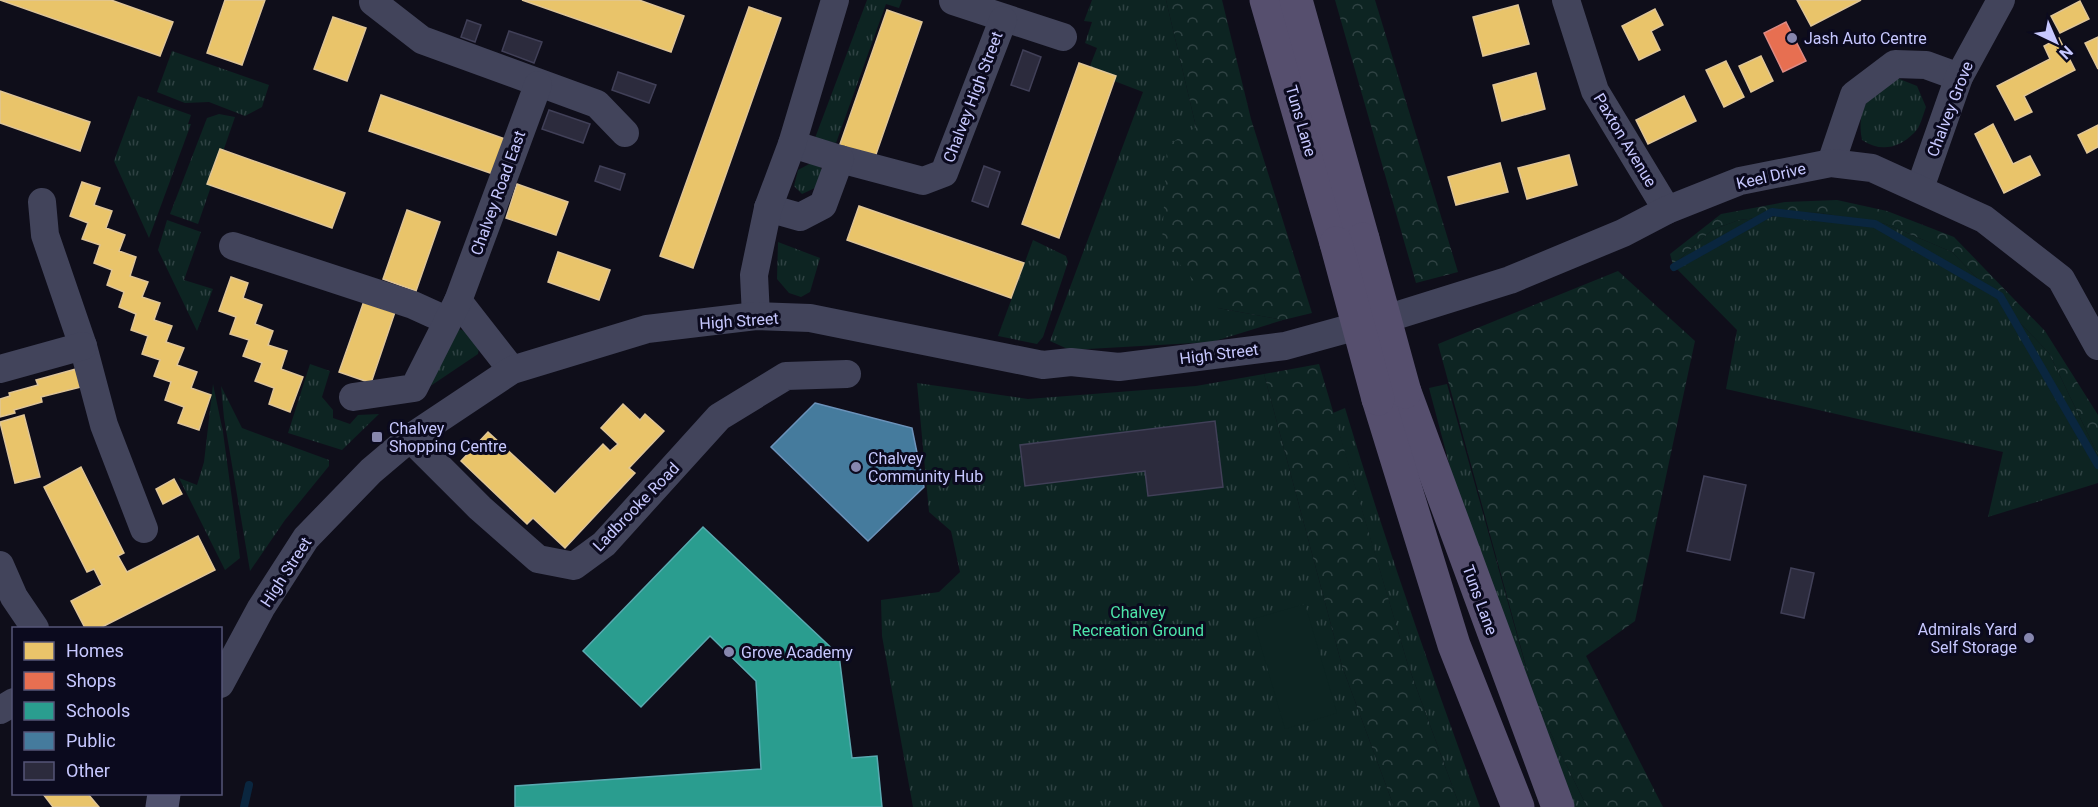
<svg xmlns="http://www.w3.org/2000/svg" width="2098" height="807" viewBox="0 0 2098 807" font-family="Roboto,sans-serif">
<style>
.grass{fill:url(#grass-tufts)}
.forest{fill:url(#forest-crowns)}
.garden{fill:#0d2422}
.homes{fill:#e9c46a;stroke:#dfc597;stroke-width:1.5}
.shops{fill:#e76f51;stroke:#dd8a85;stroke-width:1.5}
.schools{fill:#2a9d8f;stroke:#59aab1;stroke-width:1.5}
.public{fill:#457b9d;stroke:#6c92ba;stroke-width:1.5}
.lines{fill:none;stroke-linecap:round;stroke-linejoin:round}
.stream{stroke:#0a263f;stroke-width:8}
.building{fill:#2c2b3d;stroke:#414058;stroke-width:1.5}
.street{stroke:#42445b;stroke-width:28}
.secondary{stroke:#50526e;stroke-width:33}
.primary{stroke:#564f6e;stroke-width:33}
.primary-bridge{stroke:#564f6e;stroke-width:33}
.poi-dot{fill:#8787af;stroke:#0b0a1e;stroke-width:2}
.labels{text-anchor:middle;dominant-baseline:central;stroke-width:6;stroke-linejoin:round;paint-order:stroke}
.poi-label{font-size:16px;fill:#c7c8ff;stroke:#0b0a1e;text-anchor:start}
.street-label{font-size:16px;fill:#c7c8ff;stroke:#0b0a1e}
.park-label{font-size:16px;fill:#4de5aa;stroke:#0b0a1e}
</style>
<defs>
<pattern id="grass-tufts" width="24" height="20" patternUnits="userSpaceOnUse" patternTransform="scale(1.5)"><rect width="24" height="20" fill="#0d2422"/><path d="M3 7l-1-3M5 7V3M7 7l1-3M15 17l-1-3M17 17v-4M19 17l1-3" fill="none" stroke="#2f4243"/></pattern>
<pattern id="forest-crowns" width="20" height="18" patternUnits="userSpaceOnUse" patternTransform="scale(1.5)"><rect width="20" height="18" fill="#0d2422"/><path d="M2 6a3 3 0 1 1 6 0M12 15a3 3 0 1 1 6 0" fill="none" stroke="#2f4243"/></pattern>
</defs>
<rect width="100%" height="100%" fill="#0f0e1a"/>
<g class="grass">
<polygon points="867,0 902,0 899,8 886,4 836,143 815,138"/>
<polygon points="1092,0 1166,0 1196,127 1218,308 1283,320 1212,342 1070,350 1050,341 1143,92 1088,71 1097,48 1085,43 1092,22 1084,21"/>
<polygon points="172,51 269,85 262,107 245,116 209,102 185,103 157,92"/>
<path d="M1897,78L1917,86L1926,107C1923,115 1920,128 1914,133C1898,149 1880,152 1862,140C1856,107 1869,92 1897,78Z"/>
<polygon points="138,96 191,115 188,124 191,124 149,238 114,161"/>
<polygon points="219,114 235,117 198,224 170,214 207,118"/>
<polygon points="811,163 820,166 823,177 815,188 802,194 794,186 798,170"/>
<polygon points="1814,212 1886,224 1952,252 2049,353 2098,455 2098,483 1988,517 2003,452 1726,389 1737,330 1673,265 1712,230 1739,220"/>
<polygon points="167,220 201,232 184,280 213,289 197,331 158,250"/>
<polygon points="1033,240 1066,256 1068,262 1043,337 1037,344 998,336"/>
<polygon points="778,242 820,258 810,292 801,297 789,293 777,279"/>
<polygon points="456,328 470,333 479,347 478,354 426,389"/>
<polygon points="310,364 330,371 322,397 333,410 333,418 350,424 358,415 379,414 342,450 288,433"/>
<polygon points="1264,374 1342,666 1394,807 913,807 882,636 881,600 939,592 960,572 951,531 929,512 917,383 1028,399 1196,386"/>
<polygon points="213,384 223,432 240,558 225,570 179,478 197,485 204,462"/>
<polygon points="1447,384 1536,703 1587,807 1566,807 1472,550 1429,388"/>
<polygon points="221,386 242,428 329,460 329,466 285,520 250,571 224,418"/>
<path d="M1345,408C1385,542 1432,675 1480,807H1460L1408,665L1333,413Z"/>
</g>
<g class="forest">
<polygon points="1166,0 1222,0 1251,119 1312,313 1283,320 1218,308 1162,244 1167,146 1196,127"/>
<polygon points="1335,0 1375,0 1458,272 1416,283"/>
<polygon points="1837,200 1887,211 1954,237 2045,331 2098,415 2098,455 2049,353 1952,252 1886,224 1814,212 1739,220 1712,230 1673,265 1670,254 1721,214 1785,202"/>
<polygon points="1618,271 1695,341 1635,621 1586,656 1663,807 1587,807 1536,703 1438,344"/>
<polygon points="1319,364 1408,665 1460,807 1394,807 1342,666 1264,374"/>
</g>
<polygon class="garden" points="1305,604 1337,713 1285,729 1253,619"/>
<g class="homes">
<polygon points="0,0 111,0 173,22 160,56"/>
<polygon points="225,0 265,0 242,65 207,53"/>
<polygon points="522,0 639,0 684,16 671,52"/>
<polygon points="1797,0 1861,0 1811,26"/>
<polygon points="2080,1 2089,19 2060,33 2051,16"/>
<polygon points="1518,5 1529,44 1483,56 1473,17"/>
<polygon points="749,7 781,18 693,268 660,256"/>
<polygon points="1655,9 1663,25 1651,31 1660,50 1639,60 1622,26"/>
<polygon points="887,10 922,22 874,160 839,147"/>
<polygon points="333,17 366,28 347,81 314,69"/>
<polygon points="2098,37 2098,69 2085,43"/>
<polygon points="2059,38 2075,70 2024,96 2032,112 2015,120 1997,86 2050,59 2044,46"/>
<polygon points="1761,56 1773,81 1751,92 1739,66"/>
<polygon points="1726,61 1744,97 1724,107 1706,70"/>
<polygon points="1079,63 1116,76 1059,238 1022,224"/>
<polygon points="1536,73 1545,109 1502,121 1493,85"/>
<polygon points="0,91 90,122 80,151 0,123"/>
<polygon points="381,95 505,139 493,174 369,131"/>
<polygon points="1684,96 1696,121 1648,144 1636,120"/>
<polygon points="1993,124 2013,164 2030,156 2040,175 2004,193 1975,134"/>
<polygon points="2098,125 2098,147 2087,153 2078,135"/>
<polygon points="220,149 345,193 332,228 207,184"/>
<polygon points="1569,155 1577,185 1527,199 1518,168"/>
<polygon points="1500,163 1508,192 1456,205 1448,177"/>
<polygon points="82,182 100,188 94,205 112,211 106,228 125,235 119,251 136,257 130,276 148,282 142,297 160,303 154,320 172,326 166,342 184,348 177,365 197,372 191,388 211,395 199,430 178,423 184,407 165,400 171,382 154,376 160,360 142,354 148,336 131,330 136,314 119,307 124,292 107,285 112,270 94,263 100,245 82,239 88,223 70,216"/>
<polygon points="517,184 568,202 556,235 506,218"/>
<polygon points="859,206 1024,263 1011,298 847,240"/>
<polygon points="407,210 440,222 416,291 383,279"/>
<polygon points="558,252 610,270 599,300 548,282"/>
<polygon points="231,277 248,283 243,298 262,305 255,324 273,331 268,345 287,351 281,369 303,377 290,412 269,404 274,388 255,381 262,363 243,356 249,340 230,334 236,317 219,311"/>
<polygon points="364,301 395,312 371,383 339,372"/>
<polygon points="76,369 81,387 41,397 42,402 14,410 15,413 0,417 0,399 10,396 9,393 38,385 36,380"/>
<polygon points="623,404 640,420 645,414 664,431 629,468 635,473 565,548 533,518 527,524 461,461 488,432 555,494 603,444 610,451 618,444 601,428"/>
<polygon points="24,415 40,477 15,483 0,422"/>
<polygon points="81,467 124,553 118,556 127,572 198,536 215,570 100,628 85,628 71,601 102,585 94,569 87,572 44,487"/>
<polygon points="174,479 182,494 163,504 156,489"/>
<polygon points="43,794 88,794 99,807 53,807"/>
</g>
<polygon class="shops" points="1786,22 1806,61 1783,72 1764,33"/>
<polygon class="schools" points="703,527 839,655 852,758 877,756 882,807 515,807 515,786 761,769 756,681 710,636 641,707 583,651"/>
<polygon class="public" points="815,403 912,428 924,487 868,541 771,447"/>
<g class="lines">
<g class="stream">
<polyline points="1674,267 1772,212 1875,224 2000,296 2098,465"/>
<polyline points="244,807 249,785"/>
</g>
</g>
<g class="building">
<polygon points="467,20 481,25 475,42 461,37"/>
<polygon points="509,31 542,42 534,63 502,51"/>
<polygon points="1023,50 1041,57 1029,91 1011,85"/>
<polygon points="618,72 656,85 649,103 612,90"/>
<polygon points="549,110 590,124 583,143 542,129"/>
<polygon points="600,166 625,174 620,190 595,181"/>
<polygon points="984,166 1000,172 988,207 972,201"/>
<polygon points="1215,421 1223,487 1148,496 1145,471 1025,486 1020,445"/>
<polygon points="1704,476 1746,485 1730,560 1687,551"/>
<polygon points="1791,568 1814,573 1804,618 1781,613"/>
</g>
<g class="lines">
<g class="street">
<polyline points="1566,0 1595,91 1667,210"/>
<polyline points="953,1 1063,37"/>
<polyline points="373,2 422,40 597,104 625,133"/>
<polyline points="840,159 923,181 944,173 1003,20"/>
<polyline points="1831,163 1854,95 1895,64 1926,65 1959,77"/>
<polyline points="1920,188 1959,77 2001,0"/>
<polyline points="42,202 45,235 83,346 104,425 144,529"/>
<polyline points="768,208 800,217 823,205 840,159 792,144"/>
<polyline points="233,246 413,305 446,320"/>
<polyline points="458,301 512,370"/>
<polyline points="756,316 754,275 768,208 792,144 835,0"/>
<polyline points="0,369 83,346"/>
<polyline points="353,397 414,388 458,301 538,85"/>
<polyline points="410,438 480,508 538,559 574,566 604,544 719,417 786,376 847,374"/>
<polyline points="0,565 14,597 35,628"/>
<polyline points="220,684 261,608 306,538 371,471 410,438 512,370 647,329 756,316 810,318 1043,365 1071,362 1119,367 1285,346 1398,315 1510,280 1623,233 1667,210 1740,181 1831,163 1872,168 1984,219 2061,279 2098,346"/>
<polyline points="0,710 14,702"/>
</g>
<polyline class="secondary" points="162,807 164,794"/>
<g class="primary">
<polyline points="1266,0 1336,243"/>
<polyline points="1296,0 1363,239"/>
<polyline points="1405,392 1558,807"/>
<polyline points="1378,399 1454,645 1518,807"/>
</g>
<g class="primary-bridge">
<polyline points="1363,239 1405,392"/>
<polyline points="1336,243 1378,399"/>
</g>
</g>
<g class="poi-dot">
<circle cx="1792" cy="38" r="6"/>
<rect x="371" y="431" width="12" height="12" rx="3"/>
<circle cx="856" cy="467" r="6"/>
<circle cx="2029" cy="638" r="6"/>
<circle cx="729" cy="652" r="6"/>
</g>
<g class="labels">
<g class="poi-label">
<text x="1804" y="38">Jash Auto Centre</text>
<text x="389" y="428">Chalvey<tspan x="389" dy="18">Shopping Centre</tspan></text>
<text x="868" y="458">Chalvey<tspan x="868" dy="18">Community Hub</tspan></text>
<text x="2017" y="629" text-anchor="end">Admirals Yard<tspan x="2017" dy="18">Self Storage</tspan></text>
<text x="741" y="652">Grove Academy</text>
</g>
<g class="street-label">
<text transform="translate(973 97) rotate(-69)">Chalvey High Street</text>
<text transform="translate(1950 109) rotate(-69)">Chalvey Grove</text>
<text transform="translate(1301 121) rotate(74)">Tuns Lane</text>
<text transform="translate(1625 140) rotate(59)">Paxton Avenue</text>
<text transform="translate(1771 176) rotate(-13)">Keel Drive</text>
<text transform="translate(498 193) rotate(-70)">Chalvey Road East</text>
<text transform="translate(739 321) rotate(-4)">High Street</text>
<text transform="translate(1219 354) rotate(-7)">High Street</text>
<text transform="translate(636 507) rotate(-46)">Ladbrooke Road</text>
<text transform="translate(286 572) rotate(-57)">High Street</text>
<text transform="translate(1480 600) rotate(70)">Tuns Lane</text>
</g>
<g class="park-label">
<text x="1138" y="612">Chalvey<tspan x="1138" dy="18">Recreation Ground</tspan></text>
</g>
</g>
<rect x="12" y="627" width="210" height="168" fill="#0b0a1e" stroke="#565678" stroke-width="1.5"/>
<rect x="24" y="642" width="30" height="18" fill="#e9c46a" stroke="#565678" stroke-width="1.5"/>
<text x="66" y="657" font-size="18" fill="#c7c8ff">Homes</text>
<rect x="24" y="672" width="30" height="18" fill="#e76f51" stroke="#565678" stroke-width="1.5"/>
<text x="66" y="687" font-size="18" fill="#c7c8ff">Shops</text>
<rect x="24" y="702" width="30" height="18" fill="#2a9d8f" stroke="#565678" stroke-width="1.5"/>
<text x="66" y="717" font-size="18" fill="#c7c8ff">Schools</text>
<rect x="24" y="732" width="30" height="18" fill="#457b9d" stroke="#565678" stroke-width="1.5"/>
<text x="66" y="747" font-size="18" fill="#c7c8ff">Public</text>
<rect x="24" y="762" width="30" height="18" fill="#2c2b3d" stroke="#565678" stroke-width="1.5"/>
<text x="66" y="777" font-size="18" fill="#c7c8ff">Other</text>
<g transform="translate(2056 42) rotate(136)" stroke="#0b0a1e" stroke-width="4.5" paint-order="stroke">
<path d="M0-4.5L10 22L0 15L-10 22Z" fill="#c7c8ff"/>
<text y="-9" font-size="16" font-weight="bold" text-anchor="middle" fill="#c7c8ff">N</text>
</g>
</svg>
